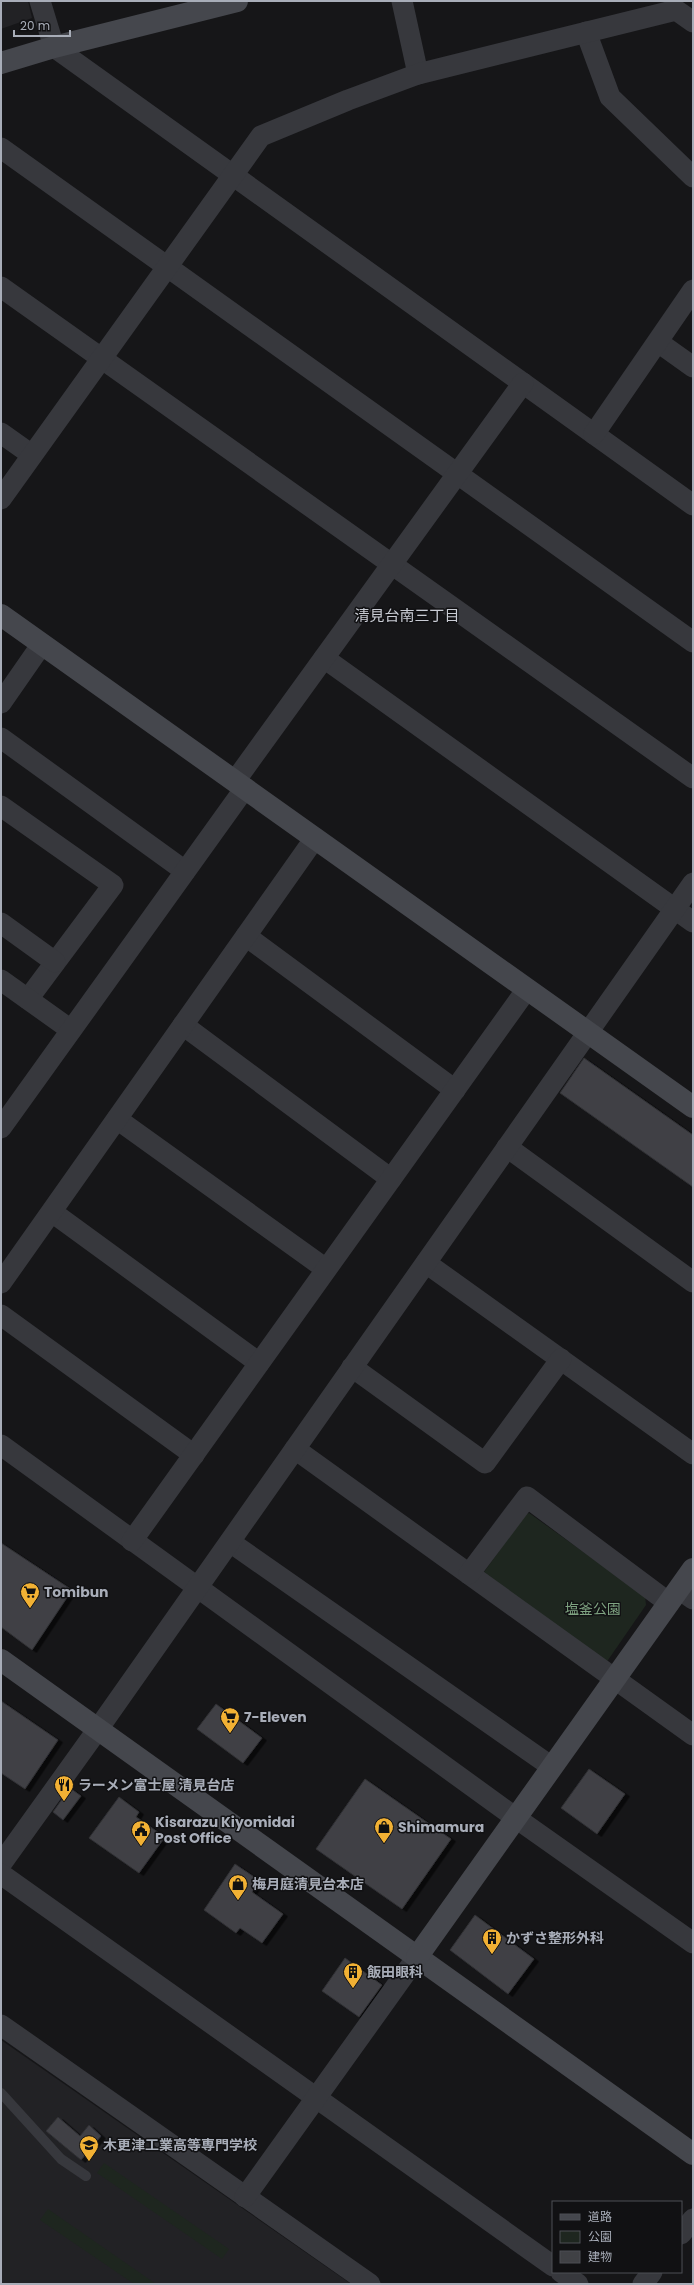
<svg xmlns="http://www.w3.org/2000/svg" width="694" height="2285" viewBox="0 0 694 2285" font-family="Poppins,'Noto Sans JP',sans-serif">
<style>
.built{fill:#222225}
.green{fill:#1e261f}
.building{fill:#404145;stroke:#303034;filter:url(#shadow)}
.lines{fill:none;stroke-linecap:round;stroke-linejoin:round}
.lane{stroke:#37383d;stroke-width:10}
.street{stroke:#37383d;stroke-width:21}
.secondary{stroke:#45474d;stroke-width:22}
.labels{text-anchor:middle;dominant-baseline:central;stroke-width:3;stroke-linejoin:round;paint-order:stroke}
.poi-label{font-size:14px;font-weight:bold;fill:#a8adb8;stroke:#111113;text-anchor:start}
.park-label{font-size:14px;fill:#7fa381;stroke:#111113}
.neighbourhood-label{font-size:15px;fill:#c9ccd4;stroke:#111113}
</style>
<defs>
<filter id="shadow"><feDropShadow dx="4.5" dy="2.5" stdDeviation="0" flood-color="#0009"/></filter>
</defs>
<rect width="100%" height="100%" fill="#161618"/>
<g class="built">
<polygon points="1,1 28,1 32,18 1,29"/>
<polygon points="1,2040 351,2284 1,2284"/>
</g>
<g class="green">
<polygon points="529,1513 645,1596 646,1605 606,1663 484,1572 525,1515"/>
<polygon points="104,2163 229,2249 222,2259 97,2173"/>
<polygon points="48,2209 156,2284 134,2284 40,2220"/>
</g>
<g class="building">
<polygon points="584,1058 693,1135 693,1187 560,1093"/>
<polygon points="1,1543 72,1590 32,1650 1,1627"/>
<polygon points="1,1701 58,1740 25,1789 1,1773"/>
<polygon points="216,1704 262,1738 243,1763 197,1729"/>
<polygon points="589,1769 625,1794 597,1834 561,1808"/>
<polygon points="365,1779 451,1839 402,1909 316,1849"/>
<polygon points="70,1788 81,1796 63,1820 53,1812"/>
<polygon points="119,1797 139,1812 136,1817 165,1837 139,1873 89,1838"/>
<polygon points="235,1864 260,1881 252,1892 283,1914 262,1943 240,1928 236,1933 204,1910"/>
<polygon points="475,1915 534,1959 508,1994 450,1950"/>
<polygon points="345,1958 382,1985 359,2017 322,1991"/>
<polygon points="58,2117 80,2136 89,2125 101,2136 81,2160 46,2131"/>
</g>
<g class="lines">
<polyline class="lane" points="1,2093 61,2159 86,2176"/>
<g class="street">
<polyline points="40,1 54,47 693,505"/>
<polyline points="402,1 418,74"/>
<polyline points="586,32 610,97 693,177"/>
<polyline points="1,148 693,642"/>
<polyline points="1,287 693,778"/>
<polyline points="658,342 693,367"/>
<polyline points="1,433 32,455"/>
<polyline points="594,434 693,290"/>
<polyline points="1,499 261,136 348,100 418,74 676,10 693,22"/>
<polyline points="324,658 693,922"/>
<polyline points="1,703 42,644"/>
<polyline points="1,738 185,871"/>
<polyline points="235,781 523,383"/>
<polyline points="1,806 113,885 28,999"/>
<polyline points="1,923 55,962"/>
<polyline points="246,936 455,1090"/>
<polyline points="1,980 71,1030"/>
<polyline points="183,1025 391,1179"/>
<polyline points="117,1119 326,1269"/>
<polyline points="1,1128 245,788"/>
<polyline points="507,1147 693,1282"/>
<polyline points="52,1212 259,1363"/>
<polyline points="426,1263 693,1454"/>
<polyline points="1,1283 315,838"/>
<polyline points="1,1315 194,1455"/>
<polyline points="352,1367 485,1463 561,1359"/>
<polyline points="1,1445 516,1818 693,1943"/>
<polyline points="295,1449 693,1735"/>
<polyline points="132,1541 527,989"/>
<polyline points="230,1542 552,1767"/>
<polyline points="469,1574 527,1497 669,1603"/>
<polyline points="679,1589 693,1599"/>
<polyline points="1,1864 98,1729 693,883"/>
<polyline points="1,1874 553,2266"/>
<polyline points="1,2025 370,2284"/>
<polyline points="245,2197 417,1957"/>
<polyline points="681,2234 693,2219"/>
<polyline points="561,2272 578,2284"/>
<polyline points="643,2284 652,2272"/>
</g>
<g class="secondary">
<polyline points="1,63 54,47 237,1"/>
<polyline points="1,615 693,1107"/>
<polyline points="1,1660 693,2154"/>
<polyline points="417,1957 693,1569"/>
</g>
</g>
<defs>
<symbol id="supermarket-pin" viewBox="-11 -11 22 30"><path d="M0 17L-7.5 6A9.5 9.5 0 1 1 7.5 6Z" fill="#f2b134" stroke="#111113"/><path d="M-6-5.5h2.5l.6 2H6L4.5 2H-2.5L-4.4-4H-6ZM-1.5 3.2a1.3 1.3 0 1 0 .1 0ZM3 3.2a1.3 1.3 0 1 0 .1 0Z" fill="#111"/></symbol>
<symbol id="restaurant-pin" viewBox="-11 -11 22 30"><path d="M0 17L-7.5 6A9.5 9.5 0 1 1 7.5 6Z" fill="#f2b134" stroke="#111113"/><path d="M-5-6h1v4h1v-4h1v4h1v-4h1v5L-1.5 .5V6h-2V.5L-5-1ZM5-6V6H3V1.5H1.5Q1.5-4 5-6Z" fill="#111"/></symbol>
<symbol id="shop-pin" viewBox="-11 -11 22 30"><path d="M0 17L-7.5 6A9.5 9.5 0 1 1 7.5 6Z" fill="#f2b134" stroke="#111113"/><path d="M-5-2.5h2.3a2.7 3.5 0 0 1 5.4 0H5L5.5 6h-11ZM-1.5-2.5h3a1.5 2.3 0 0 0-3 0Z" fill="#111"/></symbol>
<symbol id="civic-pin" viewBox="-11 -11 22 30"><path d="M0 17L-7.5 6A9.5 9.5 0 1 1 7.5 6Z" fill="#f2b134" stroke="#111113"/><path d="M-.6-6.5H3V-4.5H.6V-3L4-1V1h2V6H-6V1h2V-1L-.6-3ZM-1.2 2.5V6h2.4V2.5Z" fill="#111"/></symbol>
<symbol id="building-pin" viewBox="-11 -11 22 30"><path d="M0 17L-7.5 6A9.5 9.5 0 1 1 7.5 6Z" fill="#f2b134" stroke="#111113"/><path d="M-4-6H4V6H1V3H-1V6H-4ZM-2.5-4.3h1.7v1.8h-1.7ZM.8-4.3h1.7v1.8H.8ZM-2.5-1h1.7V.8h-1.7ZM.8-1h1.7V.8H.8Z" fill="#111"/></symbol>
<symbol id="university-pin" viewBox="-11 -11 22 30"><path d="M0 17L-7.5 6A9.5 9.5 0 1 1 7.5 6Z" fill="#f2b134" stroke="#111113"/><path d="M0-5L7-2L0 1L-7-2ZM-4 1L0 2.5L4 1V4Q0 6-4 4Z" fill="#111"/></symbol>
</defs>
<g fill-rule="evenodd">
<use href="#supermarket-pin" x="19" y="1581" width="22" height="30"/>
<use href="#supermarket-pin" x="219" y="1706" width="22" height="30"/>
<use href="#restaurant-pin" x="53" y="1774" width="22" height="30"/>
<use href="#shop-pin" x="373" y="1816" width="22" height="30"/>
<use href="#civic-pin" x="130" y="1819" width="22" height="30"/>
<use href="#shop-pin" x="227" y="1873" width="22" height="30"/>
<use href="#building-pin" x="481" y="1927" width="22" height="30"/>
<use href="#building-pin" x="342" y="1961" width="22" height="30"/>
<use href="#university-pin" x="78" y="2134" width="22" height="30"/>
</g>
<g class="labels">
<g class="poi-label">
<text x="44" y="1592">Tomibun</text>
<text x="244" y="1717">7-Eleven</text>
<text x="78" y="1785">ラーメン富士屋 清見台店</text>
<text x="155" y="1822">Kisarazu Kiyomidai<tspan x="155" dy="16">Post Office</tspan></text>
<text x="398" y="1827">Shimamura</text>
<text x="252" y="1884">梅月庭清見台本店</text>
<text x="506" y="1938">かずさ整形外科</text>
<text x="367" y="1972">飯田眼科</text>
<text x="103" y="2145">木更津工業高等専門学校</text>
</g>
<g class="park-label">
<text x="593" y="1609">塩釜公園</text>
</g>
<g class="neighbourhood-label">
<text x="407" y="615">清見台南三丁目</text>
</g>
</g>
<rect width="694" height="2285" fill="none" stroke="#a8adb8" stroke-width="4"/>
<rect x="552" y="2201" width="130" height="72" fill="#111113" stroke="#4d4f55"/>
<rect x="560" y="2214" width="20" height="6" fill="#45474d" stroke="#4d4f55"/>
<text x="588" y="2221" font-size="12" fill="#a8adb8">道路</text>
<rect x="560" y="2231" width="20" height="12" fill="#1e261f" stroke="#4d4f55"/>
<text x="588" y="2241" font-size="12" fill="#a8adb8">公園</text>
<rect x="560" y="2251" width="20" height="12" fill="#404145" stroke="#4d4f55"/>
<text x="588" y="2261" font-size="12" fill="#a8adb8">建物</text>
<path d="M14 30v6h56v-6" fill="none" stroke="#a8adb8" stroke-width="2"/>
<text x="20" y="30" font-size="12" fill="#a8adb8" stroke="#111113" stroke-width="3" paint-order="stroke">20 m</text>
</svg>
